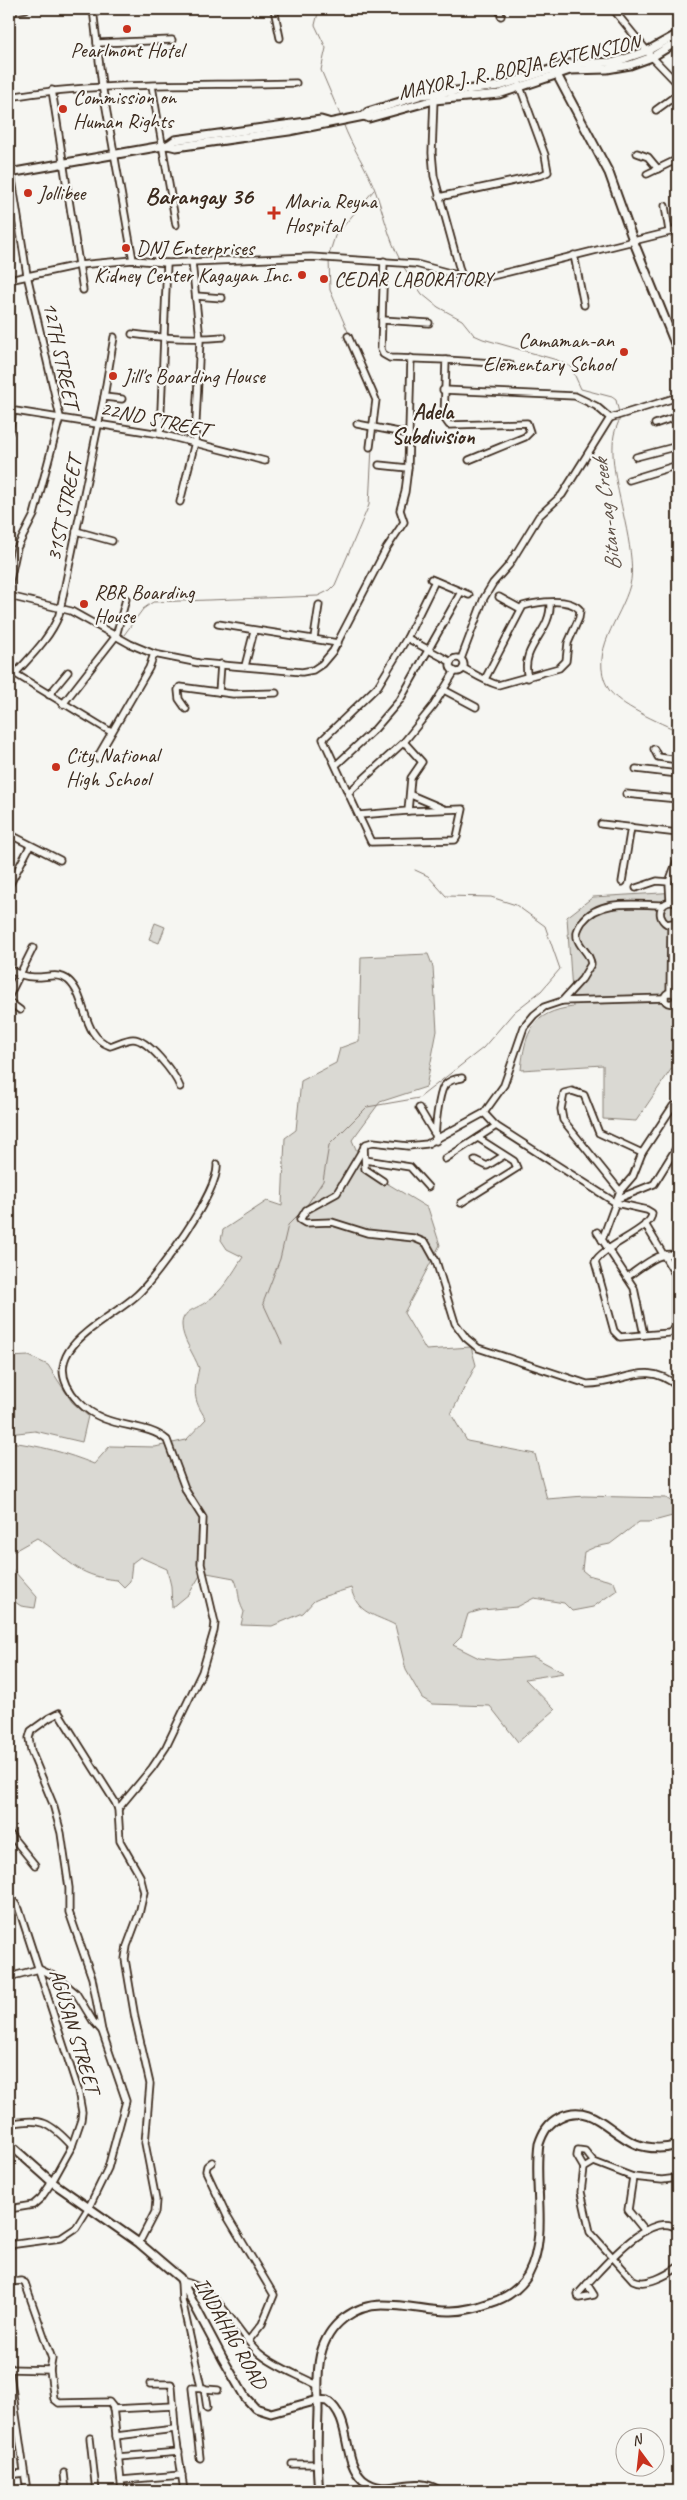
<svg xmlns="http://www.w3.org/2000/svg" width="687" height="2500" viewBox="0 0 687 2500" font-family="Caveat,sans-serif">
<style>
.green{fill:#dad9d3;stroke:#8a8278}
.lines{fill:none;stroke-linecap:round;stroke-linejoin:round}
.stream{stroke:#857a71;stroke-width:1}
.minor-casing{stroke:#3b2a1e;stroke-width:9}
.major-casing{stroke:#3b2a1e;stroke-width:11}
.minor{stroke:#f6f6f2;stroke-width:5.5}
.major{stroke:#f6f6f2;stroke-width:7}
.poi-dot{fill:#c8321e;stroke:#f6f6f2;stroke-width:2}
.labels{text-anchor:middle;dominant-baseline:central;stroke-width:4.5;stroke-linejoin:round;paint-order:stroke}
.poi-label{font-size:21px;fill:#3b2a1e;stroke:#f6f6f2;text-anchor:start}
.street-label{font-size:21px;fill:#3b2a1e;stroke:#f6f6f2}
.neighbourhood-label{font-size:22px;font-weight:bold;fill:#3b2a1e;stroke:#f6f6f2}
.water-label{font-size:22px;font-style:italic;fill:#605248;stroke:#f6f6f2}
.quarter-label{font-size:24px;font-weight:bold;fill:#3b2a1e;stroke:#f6f6f2}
</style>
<rect width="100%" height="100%" fill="#f6f6f2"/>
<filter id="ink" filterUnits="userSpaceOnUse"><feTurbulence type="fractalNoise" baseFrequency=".02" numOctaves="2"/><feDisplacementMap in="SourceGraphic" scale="10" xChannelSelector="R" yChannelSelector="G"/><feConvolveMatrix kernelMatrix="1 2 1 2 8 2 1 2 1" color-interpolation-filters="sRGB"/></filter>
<g filter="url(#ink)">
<g class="green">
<path d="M678,892V1070L672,1068L636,1121L603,1119V1065L521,1070C525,1032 532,1012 573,1007L567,917L593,897Z"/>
<polygon points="155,923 165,927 159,943 149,939"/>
<path d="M428,954L433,967L437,1031L426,1087L380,1102L352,1140L365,1170L428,1208L440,1245L404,1313L426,1350L471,1347L476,1365L451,1414L467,1441L535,1454L547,1499L584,1496L666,1498L678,1506L676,1515L650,1522H639L610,1544L595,1547L584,1552L582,1570L588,1575L614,1582L617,1590L593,1607L572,1611L564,1603L534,1598L517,1607L482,1610L468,1614L461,1637L453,1645L479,1658L497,1660L534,1657L564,1673L525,1679L555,1710L518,1742L490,1706L432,1704L422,1698L406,1670L395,1625C374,1614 357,1614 351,1588L325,1596L314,1601L303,1613L272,1626L241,1625L244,1612C236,1597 241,1592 234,1578L207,1573L201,1574L189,1594L172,1608L171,1586L167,1569L140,1557L132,1563L130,1581L124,1587L117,1580C74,1576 69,1558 37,1538L14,1551H9V1442C38,1445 67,1453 94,1464L110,1446L155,1447L186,1440L206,1419C192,1398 194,1392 199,1368C194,1354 182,1339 182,1325C182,1310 197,1309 206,1302C223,1291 232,1274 243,1257L227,1249L221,1240L223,1230L267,1201L282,1206L285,1138L296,1130L301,1081L336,1063L340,1048L359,1041L361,957Z"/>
<polygon points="29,1356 48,1365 72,1402 88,1416 82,1442 35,1431 9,1434 9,1357"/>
<polygon points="9,1569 15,1572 37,1597 35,1608 21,1606 9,1598"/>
</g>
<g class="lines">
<g class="stream">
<polyline points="319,9 315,25 326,48 321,70 341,117"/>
<path d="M343,123C352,148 367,168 375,190C384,214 388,237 400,260"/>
<polyline points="329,255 335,236 374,190"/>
<polyline points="329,259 330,290 349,334"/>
<polyline points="403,266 422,294 438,307 462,320 474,335 483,339 557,360 571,367 581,389 612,397 616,400 619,413"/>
<path d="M620,417C619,423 615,429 614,435C612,446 613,461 615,473C619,502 637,558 630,585C621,619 588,652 608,688C617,705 661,723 678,731"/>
<polyline points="124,635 143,609 153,602 318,596 330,590 335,585 369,505 372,447"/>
<polyline points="305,1208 323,1181 329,1145 367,1107 419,1098 483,1048 514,1012 541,991 560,969 545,926 516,905 491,897 446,896 428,876 415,870"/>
<polyline points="282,1344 263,1303 280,1259 288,1225 302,1211"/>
</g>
<defs>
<g id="minor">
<polyline points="93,9 102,85 133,260"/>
<polyline points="274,9 280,38"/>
<polyline points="499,9 501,16"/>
<polyline points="613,9 652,57 678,84"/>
<polyline points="9,12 26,9"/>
<polyline points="97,43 172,40"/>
<polyline points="152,86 176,225"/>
<polyline points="52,90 83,290"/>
<path d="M9,97C104,81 200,86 296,83"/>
<polyline points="434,98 432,153 434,176 462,278"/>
<polyline points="656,110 678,94"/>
<polyline points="637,153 648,157 658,169"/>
<polyline points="647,174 678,159"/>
<polyline points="439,197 542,175 548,172 545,155 519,84"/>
<polyline points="665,206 669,231"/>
<polyline points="574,255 584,305"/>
<polyline points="384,261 381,349 383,354 390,358 446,360 444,418 449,425 527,423 530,432 525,437 469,460"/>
<polyline points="9,280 79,265 133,260 167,263 311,257 416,264 476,280 678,230"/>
<polyline points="196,296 222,298"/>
<polyline points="382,320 429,323"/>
<path d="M132,334C163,338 192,340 223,337"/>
<polyline points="348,336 376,400 370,447"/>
<polyline points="446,360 510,364"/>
<polyline points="443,390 575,396 596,406 610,418"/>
<polyline points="104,397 122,399"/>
<polyline points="9,410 160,434 265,461"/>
<polyline points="610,418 678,397"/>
<polyline points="357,424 409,434"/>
<polyline points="655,424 678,416"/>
<polyline points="9,432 13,410"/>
<polyline points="160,434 167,263"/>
<polyline points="636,457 678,446"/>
<polyline points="379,465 408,468"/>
<polyline points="629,480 678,465"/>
<polyline points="180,502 195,442 200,339 192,262"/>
<polyline points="76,531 112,541"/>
<polyline points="431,579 469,595"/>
<polyline points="9,585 17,548 34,515 60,417 27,275 11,173"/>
<polyline points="9,596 71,611 130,644 154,654 199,663 302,672 313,670 322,664 333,651 386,549 404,522 400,510 405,492 408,468 411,358"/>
<polyline points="499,597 521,609"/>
<polyline points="218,624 338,643"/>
<polyline points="314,638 319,605"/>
<polyline points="407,638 451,662"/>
<circle cx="457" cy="665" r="7"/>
<polyline points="461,659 484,598 493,583 509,565 539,516 562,495 610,418"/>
<polyline points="245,666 254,631"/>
<path d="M463,668C474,674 486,682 498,685L559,668L566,661L568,643L579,618L580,610C569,597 537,602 523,606L485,679"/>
<polyline points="9,670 111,732"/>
<path d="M15,674C31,656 50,638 59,615L104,397L114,337"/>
<path d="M528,678C519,646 552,633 550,603"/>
<polyline points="444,690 476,707"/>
<polyline points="219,692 221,664"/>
<polyline points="49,695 68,672"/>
<polyline points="63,704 116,636 126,599"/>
<polyline points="186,709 179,699 178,690 180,687 233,694 276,693"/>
<polyline points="654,749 658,757 678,760"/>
<polyline points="97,758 149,668 154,654"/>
<polyline points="336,765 375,729 400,700 461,592"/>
<polyline points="636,769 678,774"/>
<polyline points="348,793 404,742 434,705 455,671"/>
<polyline points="626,794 678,799"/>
<polyline points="411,795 444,809"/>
<polyline points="408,811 463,809 457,837 455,840 371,842 323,739 378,686 407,638 435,581"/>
<polyline points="359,815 408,811 411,778 422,762 404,742"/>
<polyline points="601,824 678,833"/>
<polyline points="9,834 60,860"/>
<polyline points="622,882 631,827"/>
<polyline points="9,886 30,846"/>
<polyline points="636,888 657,881 669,882"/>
<polyline points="670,901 669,882 678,858"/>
<path d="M678,904C663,896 653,915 667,924L678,922"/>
<path d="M9,969C17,974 24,977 34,977C45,978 58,972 68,980C88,997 81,1036 110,1046C117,1044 126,1039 133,1039C148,1039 175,1074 180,1087"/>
<circle cx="670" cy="998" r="5.5"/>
<polyline points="670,993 671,924"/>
<polyline points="9,996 33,948"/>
<path d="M665,998L562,1001L544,1007L534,1015L524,1027L504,1085L484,1113L427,1144L408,1146L373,1142L366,1144L337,1193L306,1210L300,1220L305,1223L332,1222L367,1233L414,1238L426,1243L436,1261L455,1323L466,1338L478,1348L587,1384C622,1385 645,1358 678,1387"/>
<path d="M562,1001L582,979L591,964C590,952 579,948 577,937C576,931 579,927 582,922C600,898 636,905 663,905"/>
<polyline points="9,1002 20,1010"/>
<polyline points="419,1108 434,1133"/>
<path d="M484,1113L496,1126L616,1203L647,1210L652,1213C653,1229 604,1245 595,1262L614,1331L620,1337L669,1333L675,1329V1274L645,1224"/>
<path d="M436,1141C434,1131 439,1094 444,1086C449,1080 455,1079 462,1078"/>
<polyline points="364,1146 365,1169 383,1181"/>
<polyline points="445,1159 496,1126"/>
<polyline points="365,1160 410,1167 428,1187"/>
<polyline points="475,1160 487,1166 503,1156"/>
<polyline points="620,1191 563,1120 561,1109 564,1093 572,1091 584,1095 599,1133 642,1153"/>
<polyline points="617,1199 654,1184 677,1147"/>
<polyline points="461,1203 517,1168 514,1161 478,1138"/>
<polyline points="597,1232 634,1288 644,1335"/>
<polyline points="602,1240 620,1191 633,1176 642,1153 673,1106 678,1108"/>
<path d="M627,1277C641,1268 661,1248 678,1256"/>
<path d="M118,1809L152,1768L166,1747L202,1672L214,1631L215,1623L201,1564L203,1518L186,1491L167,1440C143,1420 107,1432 78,1401C31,1350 107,1323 137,1295C157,1277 220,1190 217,1164"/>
<polyline points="9,1833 35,1865"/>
<polyline points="9,1895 19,1909 78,2090 82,2112 81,2120 72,2146 52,2182 41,2198 33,2205 9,2209"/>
<polyline points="9,1977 39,1969 58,1978 76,1993 93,2021 102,2031 126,2101 108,2168 89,2207 76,2228 61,2238 9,2245"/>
<polyline points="102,2031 92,1978 69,1912 69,1888 61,1833 53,1804 31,1751 29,1738 31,1731 49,1718 59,1713 115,1802 118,1809 120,1841 140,1876 144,1892 139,1914 127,1946 125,1959 135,2018 150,2084 145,2143 156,2200 155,2212 139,2243"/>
<path d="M9,2124C41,2117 50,2122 72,2146"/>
<polyline points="212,2162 207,2166 206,2171 228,2218 274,2295 262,2324 249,2340"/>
<polyline points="584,2168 577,2156 578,2150 585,2151 594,2162"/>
<polyline points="633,2177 628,2210 645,2231"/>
<path d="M678,2178L662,2180L633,2177L594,2162L584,2168L581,2192L590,2232L633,2280C646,2287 667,2275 678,2267"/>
<polyline points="9,2282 21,2281 25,2283 52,2359 50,2370"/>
<path d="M587,2284C605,2265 652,2208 678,2229"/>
<polygon points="587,2284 594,2295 579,2298 578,2294"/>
<polyline points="9,2367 27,2491"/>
<polyline points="9,2369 50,2370 54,2399 59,2403 109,2402 113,2407 122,2491"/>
<polyline points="150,2384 171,2384 172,2387 175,2429 184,2491"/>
<path d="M201,2387L182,2300L181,2281C221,2289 233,2329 259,2353C275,2367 299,2375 317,2385"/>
<polyline points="204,2388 207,2408"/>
<polyline points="113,2409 174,2406"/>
<polyline points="116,2436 175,2429"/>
<polyline points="90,2438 96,2491"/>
<polyline points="118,2457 179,2452"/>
<polyline points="200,2458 192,2388 218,2390"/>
<polyline points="292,2464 317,2464"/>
<polyline points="64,2473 66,2491"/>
<polyline points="9,2475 24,2473"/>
<polyline points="121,2480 182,2475"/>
</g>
<g id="major">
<polyline points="555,71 609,173 633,240 678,351"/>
<polyline points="364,116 368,112 422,95 500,86 568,64 615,62 647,51 678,34"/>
<polyline points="168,145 175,140 321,120 328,122"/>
<polyline points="9,160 11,173"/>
<polyline points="9,173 168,145 176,147 289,131 364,116 369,118 434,100 499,94 570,70 607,69 630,65 652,57 678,41"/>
<path d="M9,2144L52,2182L139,2243L180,2278L223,2359L245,2397L255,2408L271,2413L318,2400L327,2401C353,2419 341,2460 363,2480C388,2500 411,2473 439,2491"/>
<path d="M319,2491C316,2465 317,2438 318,2412C318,2377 313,2342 344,2318C356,2309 367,2305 382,2305C426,2305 443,2320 490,2303C506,2298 519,2290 528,2275C549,2236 533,2186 539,2144C543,2132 548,2123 560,2117C591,2101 610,2134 636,2144C649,2149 665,2149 678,2145"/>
</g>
</defs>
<use href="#minor" class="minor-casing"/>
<use href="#major" class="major-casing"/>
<use href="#minor" class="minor"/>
<use href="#major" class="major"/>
</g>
</g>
<g class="poi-dot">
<circle cx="127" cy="29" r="5"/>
<circle cx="63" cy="109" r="5"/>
<circle cx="28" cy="193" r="5"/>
<path d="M271.5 205.5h5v5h5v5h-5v5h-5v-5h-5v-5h5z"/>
<circle cx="126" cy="248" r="5"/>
<circle cx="302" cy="275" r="5"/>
<circle cx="324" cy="279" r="5"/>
<circle cx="624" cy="352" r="5"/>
<circle cx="113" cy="376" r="5"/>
<circle cx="84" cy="604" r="5"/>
<circle cx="56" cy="767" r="5"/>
</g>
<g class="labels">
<g class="poi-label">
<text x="127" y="50" text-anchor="middle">Pearlmont Hotel</text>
<text x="73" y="97">Commission on<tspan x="73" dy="24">Human Rights</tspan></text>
<text x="38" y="193">Jollibee</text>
<text x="285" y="201">Maria Reyna<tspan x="285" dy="24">Hospital</tspan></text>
<text x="136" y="248">DNJ Enterprises</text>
<text x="292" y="275" text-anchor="end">Kidney Center Kagayan Inc.</text>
<text x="334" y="279">CEDAR LABORATORY</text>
<text x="614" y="340" text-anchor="end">Camaman-an<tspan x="614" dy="24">Elementary School</tspan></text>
<text x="123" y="376">Jill's Boarding House</text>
<text x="94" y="592">RBR Boarding<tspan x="94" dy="24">House</tspan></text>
<text x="66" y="755">City National<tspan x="66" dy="24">High School</tspan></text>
</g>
<g class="street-label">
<text transform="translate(519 67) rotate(-12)">MAYOR J. R. BORJA EXTENSION</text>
<text transform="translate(61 355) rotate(78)">12TH STREET</text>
<text transform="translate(155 419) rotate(12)">22ND STREET</text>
<text transform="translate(64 509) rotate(-78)">31ST STREET</text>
<text transform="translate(75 2031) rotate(73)">AGUSAN STREET</text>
<text transform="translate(231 2333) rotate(60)">INDAHAG ROAD</text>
</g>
<g class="neighbourhood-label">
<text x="433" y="412">Adela<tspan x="433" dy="25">Subdivision</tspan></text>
</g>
<g class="water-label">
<text transform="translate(607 515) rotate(-97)">Bitan-ag Creek</text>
</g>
<g class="quarter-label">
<text x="199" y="196">Barangay 36</text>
</g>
</g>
<rect width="687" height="2500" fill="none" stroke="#f6f6f2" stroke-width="30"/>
<rect x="15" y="15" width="657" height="2470" fill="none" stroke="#3b2a1e" stroke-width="2" filter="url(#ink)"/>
<g transform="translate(640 2452) rotate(345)"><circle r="24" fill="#f6f6f2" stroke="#aba49d"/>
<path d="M0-4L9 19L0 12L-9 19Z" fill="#c8321e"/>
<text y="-8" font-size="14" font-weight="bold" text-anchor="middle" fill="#3b2a1e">N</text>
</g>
</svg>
